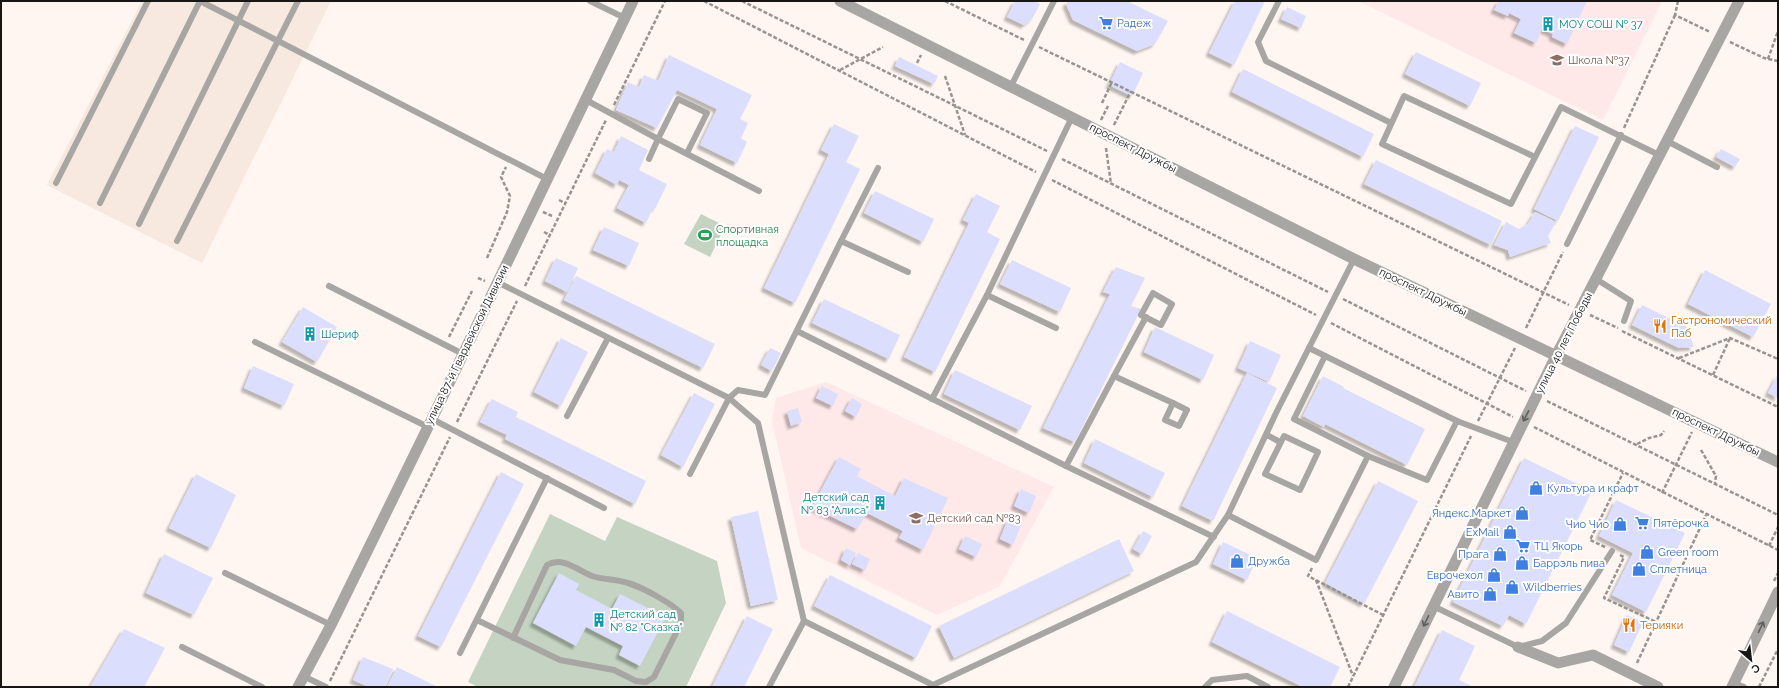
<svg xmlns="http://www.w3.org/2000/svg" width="1779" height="688" viewBox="0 0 1779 688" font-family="Raleway,sans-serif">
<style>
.built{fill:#f7e8e0}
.education{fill:#fee8e8}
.green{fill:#c4d3c2}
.building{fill:#dbdefd;filter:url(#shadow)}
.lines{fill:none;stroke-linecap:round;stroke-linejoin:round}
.path{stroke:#999390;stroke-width:2.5;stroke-dasharray:4 2;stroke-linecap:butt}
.service{stroke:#a8a6a2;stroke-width:6}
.minor{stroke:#a8a6a2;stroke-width:11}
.tertiary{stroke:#a8a6a2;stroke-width:11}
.oneway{stroke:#605e5a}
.labels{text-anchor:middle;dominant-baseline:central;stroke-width:4;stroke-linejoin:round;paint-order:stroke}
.shop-label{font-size:11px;fill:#366cbe;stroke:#fff;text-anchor:start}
.culture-label{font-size:11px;fill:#0d838f;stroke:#fff;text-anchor:start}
.education-label{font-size:11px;fill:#785e54;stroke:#fff;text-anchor:start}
.street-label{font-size:11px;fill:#181513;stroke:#fff}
.leisure-label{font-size:11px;fill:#27864d;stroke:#fff;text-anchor:start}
.food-label{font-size:11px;fill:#c56008;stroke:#fff;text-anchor:start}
</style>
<defs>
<filter id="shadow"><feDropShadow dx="-3.5" dy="3.5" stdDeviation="1" flood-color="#0004"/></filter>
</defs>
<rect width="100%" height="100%" fill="#fff6f2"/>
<polygon class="built" points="142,1 331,1 202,263 47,185"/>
<g class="education">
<polygon points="1358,1 1662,1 1603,120"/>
<polygon points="826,382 1054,487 1000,586 937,615 801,548 772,421 776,398"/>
</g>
<g class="green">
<polygon points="701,214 725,226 710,257 684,244"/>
<polygon points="550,514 605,541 617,517 717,561 726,603 686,687 478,687 468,682"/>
</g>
<g class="building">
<polygon points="1015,1 1034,1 1040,4 1032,19 1024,25 1007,17"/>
<polygon points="1068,1 1127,1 1168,21 1155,44 1137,51 1073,20 1066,4"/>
<polygon points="1235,1 1265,1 1234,65 1209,53"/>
<polygon points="1499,1 1587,1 1567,44 1552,37 1553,34 1542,29 1536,43 1514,33 1521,19 1509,13 1508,16 1494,10"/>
<polygon points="1287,7 1306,16 1301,28 1281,19"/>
<polygon points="1416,52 1481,83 1470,106 1405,74"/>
<polygon points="669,55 752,95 740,119 748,123 741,138 747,142 737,163 700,145 717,109 677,90 657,128 616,110 628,82 639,87 644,75 658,81"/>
<polygon points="899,57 938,76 934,84 895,66"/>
<polygon points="1120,62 1143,73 1132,96 1109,85"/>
<polygon points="1243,69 1374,134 1363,157 1232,92"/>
<polygon points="834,124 859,136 846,162 860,169 795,303 764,288 829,154 821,150"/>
<polygon points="1575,126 1599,137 1558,221 1534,209"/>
<polygon points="621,136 648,150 639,170 667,184 655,209 653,208 646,223 617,208 629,185 619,180 617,185 595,173 607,149 614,152"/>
<polygon points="1721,149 1740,159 1735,167 1716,157"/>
<polygon points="1376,160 1502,221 1491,245 1364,184"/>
<polygon points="875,191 934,219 923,242 864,213"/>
<polygon points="976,194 1000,206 987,232 1000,239 935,372 904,357 969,223 963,220"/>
<polygon points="1535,212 1556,222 1548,236 1551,243 1510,257 1508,250 1494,245 1506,222 1519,229 1528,224"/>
<polygon points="604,227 639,243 629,266 593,250"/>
<polygon points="556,258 578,268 567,292 545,281"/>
<polygon points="1012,260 1071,288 1060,312 1000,284"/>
<polygon points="1116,267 1145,278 1131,306 1141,309 1075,442 1043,428 1110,294 1103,292"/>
<polygon points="1705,270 1771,304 1753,337 1688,304"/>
<polygon points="576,276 715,344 703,368 564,300"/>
<polygon points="824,299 900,335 889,359 812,323"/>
<polygon points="1642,305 1687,327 1694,347 1679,348 1632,325"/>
<polygon points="303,307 337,327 317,362 282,342"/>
<polygon points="1155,327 1214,355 1203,380 1144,352"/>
<polygon points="561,338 588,352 561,406 534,392"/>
<polygon points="1250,341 1281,355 1269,382 1238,368"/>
<polygon points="770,348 781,353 772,371 761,365"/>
<polygon points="253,366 294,384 284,406 244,388"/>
<polygon points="955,370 1032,406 1020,430 944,394"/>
<polygon points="1247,373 1277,388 1213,521 1182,506"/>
<polygon points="1778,374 1778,398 1768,393"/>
<polygon points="1323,376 1344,387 1343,388 1425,429 1407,465 1325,424 1324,427 1303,416"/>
<polygon points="822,386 838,394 833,406 816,398"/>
<polygon points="694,393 715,404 683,467 661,455"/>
<polygon points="852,398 862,404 856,417 845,411"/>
<polygon points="492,399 518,412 516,417 646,481 635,504 505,439 507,435 480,422"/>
<polygon points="798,408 802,422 791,426 787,411"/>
<polygon points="1095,439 1165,473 1153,497 1084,463"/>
<polygon points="839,457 861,469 857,476 895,496 904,478 948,498 923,550 899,538 903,531 867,513 857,529 812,507"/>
<polygon points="1524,458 1592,491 1526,624 1509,615 1503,626 1453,602"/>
<polygon points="501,472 524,484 441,647 418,636"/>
<polygon points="196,474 236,495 211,548 169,528"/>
<polygon points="1378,481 1418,501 1364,604 1325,583"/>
<polygon points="1021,489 1036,496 1029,513 1014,506"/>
<polygon points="1616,500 1685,533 1646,612 1612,595 1633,553 1599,536"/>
<polygon points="758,511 778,600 751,606 731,517"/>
<polygon points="1008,519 1021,525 1013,545 1000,539"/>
<polygon points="1143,531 1152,536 1142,554 1133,549"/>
<polygon points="965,536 982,544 976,557 959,549"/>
<polygon points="1119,539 1134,571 954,658 939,626"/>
<polygon points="1223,542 1257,558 1247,580 1213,564"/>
<polygon points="846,548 856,553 850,565 841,560"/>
<polygon points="858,553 870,559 865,570 852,564"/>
<polygon points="164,554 213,578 194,615 146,593"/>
<polygon points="559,573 579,584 576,590 612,609 620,594 666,617 640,666 619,655 623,646 586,627 576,646 533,623"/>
<polygon points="830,575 932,626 916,658 814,606"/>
<polygon points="1227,611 1340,667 1330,687 1303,687 1212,642"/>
<polygon points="1627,615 1643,622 1629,652 1614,645"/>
<polygon points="747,616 773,629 744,687 712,687"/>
<polygon points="124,629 165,648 144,687 90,687"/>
<polygon points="1442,630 1475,646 1459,680 1474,687 1414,687"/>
<polygon points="363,657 393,669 385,687 369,687 353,680"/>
<polygon points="397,667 438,687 387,687"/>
</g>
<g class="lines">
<g class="path">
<polyline points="704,1 1036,172"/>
<polyline points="742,1 1047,151"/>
<polyline points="945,1 1024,40"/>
<polyline points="1678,1 1675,15 1710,32"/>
<polyline points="1730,42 1764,58 1778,61"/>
<polyline points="1039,47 1569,305"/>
<polyline points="1768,59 1778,31"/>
<polyline points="917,63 921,55"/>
<polyline points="840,70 883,47"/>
<polyline points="945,76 965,135"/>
<polyline points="1102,103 1112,82"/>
<polyline points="614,105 665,1"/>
<polyline points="1101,120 1108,106"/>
<polyline points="1114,125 1131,91"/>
<polyline points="1624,128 1675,15"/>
<polyline points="1106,148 1111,184"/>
<polyline points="1062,159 1328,292"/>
<polyline points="1052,180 1316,315"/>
<polyline points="559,200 565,203"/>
<polyline points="543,212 552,216"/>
<polyline points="544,232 550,235"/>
<polyline points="487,258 507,212 510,196 501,177 506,167"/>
<polyline points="478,278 485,281"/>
<polyline points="525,286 606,120"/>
<polyline points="1343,299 1526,391"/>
<polyline points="1590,315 1618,328"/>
<polyline points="1331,323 1513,417"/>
<polyline points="1526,328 1563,252"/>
<polyline points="1622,331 1778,407"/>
<polyline points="449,337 472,291"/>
<polyline points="1679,358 1730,338 1778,359"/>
<polyline points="1713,375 1730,338"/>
<polyline points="1547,401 1778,515"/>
<polyline points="1478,421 1515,348"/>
<polyline points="457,422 517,301"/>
<polyline points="1534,427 1778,550"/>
<polyline points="1637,444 1649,438 1661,435 1664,431"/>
<polyline points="1701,450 1716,476 1715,483"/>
<polyline points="1662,493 1692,432"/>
<polyline points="1769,546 1778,527"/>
<polyline points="1605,547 1590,540 1623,473"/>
<polyline points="1620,555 1624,557 1604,598 1656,622"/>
<polyline points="1312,568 1308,576 1383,615"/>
<polyline points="1316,580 1353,676"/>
<polyline points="1774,581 1778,573"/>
<polyline points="1637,663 1706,515"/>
<polyline points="330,681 450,437"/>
<polyline points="1348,687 1471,436"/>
<polyline points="1759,687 1778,649"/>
</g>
<g class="service">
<polyline points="200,1 547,179"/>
<polyline points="590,1 625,18"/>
<polyline points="1279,1 1258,42 1266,61 1391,123"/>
<polyline points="1011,86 1054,1"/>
<polyline points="586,100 658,139 649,159"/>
<polyline points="1667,141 1717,167"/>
<polyline points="687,153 707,113 678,99 658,139 759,191"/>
<polyline points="1535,157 1404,96 1382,144 1511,204 1561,107 1659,155"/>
<polyline points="56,183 148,1"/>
<polyline points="100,203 200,1"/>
<polyline points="139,224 248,1"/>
<polyline points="177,241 298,1"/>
<polyline points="841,241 878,168"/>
<polyline points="1567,244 1621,135"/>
<polyline points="1596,279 1631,301 1624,321"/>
<polyline points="497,282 729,398 758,423 804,621 933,685 1196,562 1228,515 1277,411 1354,259"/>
<polyline points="329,286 463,354"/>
<polygon points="1153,293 1172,304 1161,325 1141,315"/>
<polyline points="987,295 1072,117"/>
<polyline points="797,331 1066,466 1214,537"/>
<polyline points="255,342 428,427"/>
<polyline points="1309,348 1457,421 1513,442"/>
<polyline points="1325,356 1294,419 1368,456 1427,480 1457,421"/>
<polyline points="1114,376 1146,317"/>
<polyline points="932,399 987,295 1056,328"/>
<polygon points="1173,403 1187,410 1179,426 1165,420"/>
<polyline points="567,416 608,338"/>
<polyline points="432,419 604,508"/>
<polyline points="1267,435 1280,442"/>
<polygon points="1284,436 1318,452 1300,490 1265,474"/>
<polyline points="1066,466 1114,376 1173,403"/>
<polyline points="690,474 729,398 738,390 765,395 841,241 908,272"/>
<polyline points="1228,515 1316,560 1368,456"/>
<polyline points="225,573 331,625"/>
<polyline points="1433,606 1518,647 1542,641 1566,623 1612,551"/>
<path d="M477,620L560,660L614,670L636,681L646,682L654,677L681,623V613C671,603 642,587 628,583C617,579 604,580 592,576C577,570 563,556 547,565L513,638"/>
<polyline points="182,647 262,687"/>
<polyline points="460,653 547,478"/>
<polyline points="303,676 326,687"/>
<polyline points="1734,683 1744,687"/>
<polyline points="769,687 804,621"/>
<polyline points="1205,687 1212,680 1247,676 1268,687"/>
</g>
<g class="minor">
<polyline points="1394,687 1556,356 1739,1"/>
<polyline points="1732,687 1778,592"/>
</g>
<g class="tertiary">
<polyline points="840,1 1354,259 1778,462"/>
<polyline points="1518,647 1558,663 1593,655 1658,687"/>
<polyline points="298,687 331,625 428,427 633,1"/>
</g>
</g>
<defs><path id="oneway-shaft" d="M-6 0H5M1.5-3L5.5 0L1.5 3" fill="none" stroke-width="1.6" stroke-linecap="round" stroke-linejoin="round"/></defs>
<g class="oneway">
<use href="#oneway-shaft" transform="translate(1526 416) rotate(117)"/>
<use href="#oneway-shaft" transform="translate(1426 621) rotate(116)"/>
<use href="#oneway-shaft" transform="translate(1761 627) rotate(-64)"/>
</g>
<defs>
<symbol id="supermarket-bare" viewBox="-9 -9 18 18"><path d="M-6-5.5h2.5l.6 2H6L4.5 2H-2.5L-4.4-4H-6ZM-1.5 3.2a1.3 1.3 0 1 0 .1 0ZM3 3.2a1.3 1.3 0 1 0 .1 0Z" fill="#3f7fe0" stroke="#fff" stroke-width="2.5" paint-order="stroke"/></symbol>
<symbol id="building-bare" viewBox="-9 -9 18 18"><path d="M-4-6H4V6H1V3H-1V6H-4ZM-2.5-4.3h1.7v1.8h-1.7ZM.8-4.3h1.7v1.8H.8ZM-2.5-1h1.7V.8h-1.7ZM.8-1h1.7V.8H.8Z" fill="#0f9aa8" stroke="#fff" stroke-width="2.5" paint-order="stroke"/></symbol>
<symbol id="school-bare" viewBox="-9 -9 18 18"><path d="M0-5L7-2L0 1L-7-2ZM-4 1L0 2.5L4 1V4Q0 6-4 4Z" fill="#8d6e63" stroke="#fff" stroke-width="2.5" paint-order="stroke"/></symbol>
<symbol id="stadium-bare" viewBox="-9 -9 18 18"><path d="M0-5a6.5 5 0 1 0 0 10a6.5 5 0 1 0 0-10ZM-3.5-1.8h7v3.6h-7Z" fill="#2e9e5b" stroke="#fff" stroke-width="2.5" paint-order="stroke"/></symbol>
<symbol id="restaurant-bare" viewBox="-9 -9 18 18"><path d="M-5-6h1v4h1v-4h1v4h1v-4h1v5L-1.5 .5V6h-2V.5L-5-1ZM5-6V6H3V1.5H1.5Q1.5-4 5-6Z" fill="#e8710a" stroke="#fff" stroke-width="2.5" paint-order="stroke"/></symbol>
<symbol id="shop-bare" viewBox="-9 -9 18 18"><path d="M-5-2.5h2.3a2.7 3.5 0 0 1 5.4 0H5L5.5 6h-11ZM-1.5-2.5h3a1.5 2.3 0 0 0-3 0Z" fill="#3f7fe0" stroke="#fff" stroke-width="2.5" paint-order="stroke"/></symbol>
</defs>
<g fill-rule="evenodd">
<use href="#supermarket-bare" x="1096" y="13" width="20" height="20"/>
<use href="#building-bare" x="1538" y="14" width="20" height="20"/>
<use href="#school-bare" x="1547" y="50" width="20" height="20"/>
<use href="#stadium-bare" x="695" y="225" width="20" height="20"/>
<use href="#restaurant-bare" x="1650" y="316" width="20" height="20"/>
<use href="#building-bare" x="300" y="324" width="20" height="20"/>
<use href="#shop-bare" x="1526" y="478" width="20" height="20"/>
<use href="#building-bare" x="870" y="493" width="20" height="20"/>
<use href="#shop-bare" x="1512" y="503" width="20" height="20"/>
<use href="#school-bare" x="906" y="508" width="20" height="20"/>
<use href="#supermarket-bare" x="1632" y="513" width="20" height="20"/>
<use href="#shop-bare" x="1610" y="514" width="20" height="20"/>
<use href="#shop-bare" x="1500" y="522" width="20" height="20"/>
<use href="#supermarket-bare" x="1513" y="536" width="20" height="20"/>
<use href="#shop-bare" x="1637" y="542" width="20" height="20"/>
<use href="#shop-bare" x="1490" y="544" width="20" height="20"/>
<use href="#shop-bare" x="1227" y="551" width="20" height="20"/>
<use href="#shop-bare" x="1512" y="553" width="20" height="20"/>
<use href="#shop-bare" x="1629" y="559" width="20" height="20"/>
<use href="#shop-bare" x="1484" y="565" width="20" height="20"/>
<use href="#shop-bare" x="1502" y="577" width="20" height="20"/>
<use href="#shop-bare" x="1480" y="584" width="20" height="20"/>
<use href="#building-bare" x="589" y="610" width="20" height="20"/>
<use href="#restaurant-bare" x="1619" y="615" width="20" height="20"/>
</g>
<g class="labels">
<g class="shop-label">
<text x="1117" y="23">Радеж</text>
<text x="1547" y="488">Культура и крафт</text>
<text x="1511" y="513" text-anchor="end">Яндекс.Маркет</text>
<text x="1653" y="523">Пятёрочка</text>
<text x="1609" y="524" text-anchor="end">Чио Чио</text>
<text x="1499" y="532" text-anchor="end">ExMail</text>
<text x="1534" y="546">ТЦ Якорь</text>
<text x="1658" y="552">Green room</text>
<text x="1489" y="554" text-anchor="end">Прага</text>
<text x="1248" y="561">Дружба</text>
<text x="1533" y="563">Баррэль пива</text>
<text x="1650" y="569">Сплетница</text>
<text x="1483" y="575" text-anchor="end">Еврочехол</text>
<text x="1523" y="587">Wildberries</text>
<text x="1479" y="594" text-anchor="end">Авито</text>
</g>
<g class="culture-label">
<text x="1559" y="24">МОУ СОШ № 37</text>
<text x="321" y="334">Шериф</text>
<text x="869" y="497" text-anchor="end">Детский сад<tspan x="869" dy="13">№ 83 "Алиса"</tspan></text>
<text x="610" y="614">Детский сад<tspan x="610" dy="13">№ 82 "Сказка"</tspan></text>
</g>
<g class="education-label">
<text x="1568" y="60">Школа №37</text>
<text x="927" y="518">Детский сад №83</text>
</g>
<g class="street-label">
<text transform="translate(1133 148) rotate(27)">проспект Дружбы</text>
<text transform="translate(1423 292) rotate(26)">проспект Дружбы</text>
<text transform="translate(1564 343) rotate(-63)">улица 40 лет Победы</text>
<text transform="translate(467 345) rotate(-64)">улица 87-й Гвардейской Дивизии</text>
<text transform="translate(1716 432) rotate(26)">проспект Дружбы</text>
</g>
<g class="leisure-label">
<text x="716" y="229">Спортивная<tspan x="716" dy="13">площадка</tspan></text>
</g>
<g class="food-label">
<text x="1671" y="320">Гастрономический<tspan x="1671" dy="13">Паб</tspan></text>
<text x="1640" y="625">Терияки</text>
</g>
</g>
<rect width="1779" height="688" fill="none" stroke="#181513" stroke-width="4"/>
<g transform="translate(1751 660) rotate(152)" stroke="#ffffff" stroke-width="3" paint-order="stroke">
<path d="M0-3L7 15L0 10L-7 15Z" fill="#181513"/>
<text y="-6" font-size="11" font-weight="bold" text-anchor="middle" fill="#181513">С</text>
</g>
</svg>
